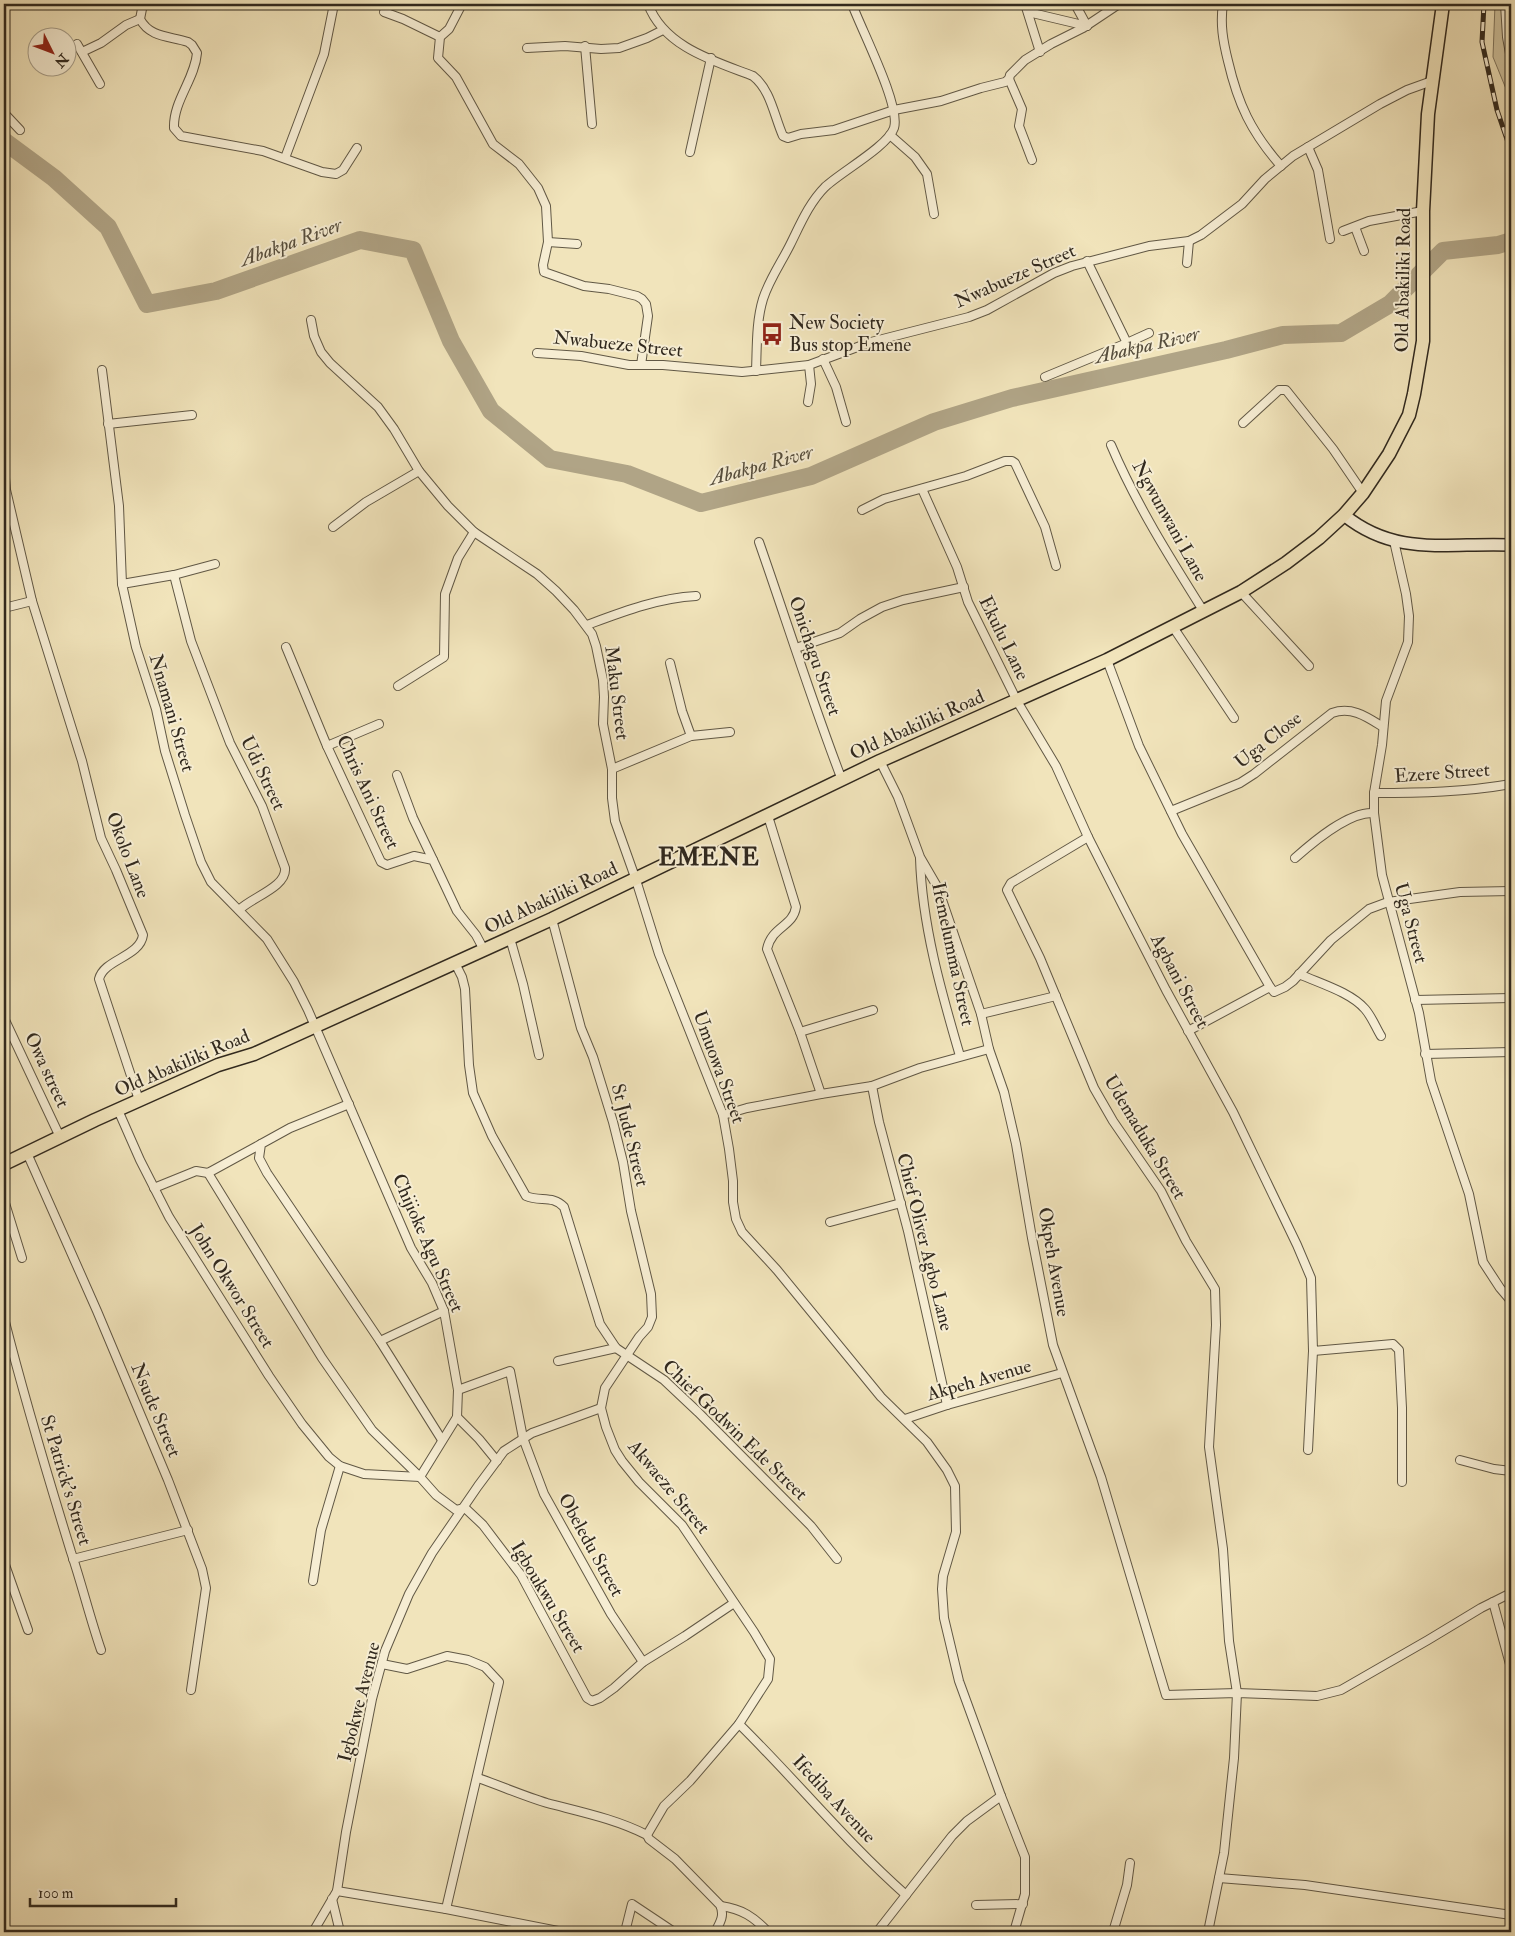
<svg xmlns="http://www.w3.org/2000/svg" width="1515" height="1936" viewBox="0 0 1515 1936" font-family="'IM FELL Double Pica',serif">
<style>
.green{fill:#d0c4a0;stroke:#80765f}
.lines{fill:none;stroke-linecap:round;stroke-linejoin:round}
.river{stroke:#b0a486;stroke-width:18}
.minor-casing{stroke:#615845;stroke-width:10}
.secondary-casing{stroke:#31291e;stroke-width:14}
.primary-casing{stroke:#31291e;stroke-width:15}
.minor{stroke:#f6edd3;stroke-width:8}
.secondary{stroke:#f6edd3;stroke-width:11}
.primary{stroke:#f1e4bb;stroke-width:12}
.rail-casing{stroke:#31291e;stroke-width:5}
.rail{stroke:#f6edd3;stroke-width:3;stroke-dasharray:9;stroke-linecap:butt}
.labels{text-anchor:middle;dominant-baseline:central;stroke-width:4;stroke-linejoin:round;paint-order:stroke}
.street-label{font-size:19px;fill:#31291e;stroke:#f6edd3}
.poi-label{font-size:19px;fill:#31291e;stroke:#f6edd3;text-anchor:start}
.water-label{font-size:20px;font-style:italic;fill:#574e3d;stroke:#f6edd3}
.district-label{font-size:24px;font-weight:bold;letter-spacing:1px;fill:#31291e;stroke:#f6edd3}
</style>
<rect width="100%" height="100%" fill="#f1e4bb"/>
<filter id="stains"><feTurbulence type="fractalNoise" baseFrequency=".004" numOctaves="4"/><feColorMatrix values="0 0 0 0 .2 0 0 0 0 .09 0 0 0 0 .02 0 0 0 .5 -.17"/></filter>
<radialGradient id="worn" r=".72"><stop offset=".6" stop-color="#630" stop-opacity="0"/><stop offset="1" stop-color="#630" stop-opacity=".3"/></radialGradient>
<polygon class="green" points="1495,4 1511,4 1511,101 1493,57"/>
<g class="lines">
<polyline class="river" points="4,141 54,178 108,227 147,304 216,291 360,240 413,250 451,341 491,411 550,459 627,474 701,503 811,476 934,422 1012,398 1226,350 1283,335 1341,333 1390,304 1443,251 1498,245 1511,241"/>
<defs>
<g id="minor">
<path d="M143,4L140,19C150,38 170,36 188,42L192,45L197,53C195,79 173,101 174,128L181,136L263,151L322,172L336,174L343,170L357,148"/>
<polyline points="462,4 449,29 440,37 438,58 456,77 493,144 519,164 538,188 546,206 548,242 543,265 544,272 584,286 609,289 637,296 642,299 646,304 648,316 641,365"/>
<path d="M648,4C664,47 714,61 753,76C771,90 774,116 783,136L788,138L801,134L834,130L894,110L941,101L981,88L1005,82L1009,79L1010,75L1025,60L1051,44L1083,28L1119,4"/>
<polyline points="1025,4 1040,52"/>
<polyline points="1075,4 1087,26"/>
<path d="M1223,4C1220,24 1223,41 1228,61C1238,104 1251,132 1281,166"/>
<polyline points="1505,4 1507,37 1511,59"/>
<polyline points="384,12 403,19 440,37"/>
<polyline points="1028,12 1087,26"/>
<polyline points="77,44 100,84"/>
<polyline points="585,46 592,124"/>
<polyline points="527,48 565,46 601,49 619,48 647,38 663,30"/>
<polyline points="82,52 101,43 126,25 140,19"/>
<polyline points="1009,79 1022,109 1019,126 1032,160"/>
<polyline points="4,113 20,130"/>
<polyline points="890,135 915,157 927,174 934,214"/>
<polyline points="1308,147 1318,170 1330,239"/>
<polyline points="690,152 711,58"/>
<polyline points="285,158 324,54 334,4"/>
<polyline points="1355,227 1364,251"/>
<polyline points="1343,231 1369,221 1423,211"/>
<polyline points="548,242 577,244"/>
<polyline points="1087,261 1127,343 1149,333"/>
<polyline points="1187,263 1189,241"/>
<polyline points="311,320 314,336 321,352 330,363 378,407 394,429 419,471 448,506 474,532 537,574 556,591 574,610 592,634 596,646 603,680 604,697 603,724 612,769 612,798 615,821 636,880 659,954 723,1115 729,1149 733,1181 733,1202 736,1219 742,1232 777,1270 881,1397 927,1442 947,1470 955,1486 956,1532 943,1576 942,1589 944,1618 959,1681 1001,1796"/>
<polyline points="537,353 581,356 629,365 663,365 742,372 809,365 871,342 969,317 987,310 1054,273 1072,266 1149,246 1189,241 1201,235 1242,204 1265,179 1293,156 1380,104 1407,90 1432,81"/>
<polyline points="823,359 836,387 846,422"/>
<polyline points="102,370 119,506 122,584 136,647 156,709 165,751 185,815 201,862 211,882 267,939 294,982 308,1010 411,1248 432,1283 444,1311 458,1390 457,1417 420,1477"/>
<path d="M756,371C757,347 756,322 763,299C769,280 781,263 790,245C800,225 809,203 825,187C841,172 888,146 894,128C901,106 861,29 852,4"/>
<polyline points="1045,377 1127,343"/>
<polyline points="808,402 811,384 809,365"/>
<polyline points="1243,423 1279,390 1286,390 1333,449 1363,493"/>
<polyline points="108,424 192,415"/>
<path d="M1111,445C1136,504 1170,558 1204,612"/>
<path d="M4,466L6,490L32,601L82,761L101,838L116,870L143,935C140,957 104,959 99,979L139,1100"/>
<polyline points="922,489 957,567 968,602 1017,701 1056,766 1088,837 1125,910 1166,990 1233,1112 1297,1245 1311,1278 1313,1351 1393,1344 1399,1350 1402,1408 1402,1482"/>
<polyline points="862,510 884,499 966,476 1005,461 1012,461 1015,463 1045,527 1056,566"/>
<polyline points="333,527 366,502 419,471"/>
<polyline points="1394,541 1406,594 1409,616 1408,642 1386,701 1382,745 1374,793 1374,813 1382,875 1419,1013 1431,1081 1469,1194 1483,1262 1500,1288 1511,1301"/>
<path d="M759,542C787,622 812,702 842,780"/>
<path d="M174,575L191,641L230,743L262,806L285,868C287,887 252,897 239,910"/>
<polyline points="122,584 174,575 215,564"/>
<polyline points="1241,592 1309,666"/>
<polyline points="4,608 32,601"/>
<path d="M587,625C622,612 658,598 696,596"/>
<polyline points="1173,627 1234,718"/>
<polyline points="286,647 327,746 381,862 387,865 414,856 433,860 457,911 476,935 484,950"/>
<polyline points="796,648 840,633 860,619 882,607 903,600 964,587"/>
<polyline points="1107,660 1139,746 1182,834 1270,987"/>
<polyline points="670,663 682,711 691,736"/>
<polyline points="398,686 444,657 445,594 458,558 474,532"/>
<polyline points="327,746 379,724"/>
<polyline points="880,761 898,797 920,857 938,888 981,1014 989,1049 1004,1092 1016,1144 1032,1238 1053,1345 1101,1477 1166,1695 1237,1693 1317,1696 1341,1690 1428,1640 1481,1608 1511,1593"/>
<polyline points="612,769 691,736 730,732"/>
<polyline points="397,775 413,818 433,860"/>
<path d="M1374,793C1420,793 1466,792 1511,784"/>
<path d="M1171,811L1240,783L1254,774L1332,713C1352,706 1367,717 1383,727"/>
<path d="M768,816L796,907C793,927 772,926 767,949L800,1032L821,1094"/>
<polyline points="1088,837 1011,883 1007,890 1040,958 1094,1088 1113,1121 1161,1191 1186,1241 1215,1289 1216,1325 1209,1447 1223,1549 1229,1641 1237,1693 1234,1758 1224,1853 1208,1932"/>
<path d="M920,858C922,925 941,991 960,1056"/>
<path d="M1295,858C1313,842 1349,811 1374,813"/>
<path d="M552,919L581,1028L593,1057L613,1122L623,1162L631,1211L651,1294L652,1317L648,1327L639,1337L605,1388L601,1408L606,1427L615,1450L622,1461L639,1482L682,1525L754,1632L770,1659L768,1679L739,1724L690,1781L664,1806L647,1835L649,1839L675,1859L720,1905C725,1915 720,1923 715,1932"/>
<polyline points="510,938 523,984 539,1055"/>
<path d="M455,963L462,977L465,989L469,1065L473,1093L492,1136L526,1196C540,1202 553,1195 564,1207L600,1324L616,1348L664,1380L698,1412L811,1526L837,1559"/>
<path d="M1299,974C1321,984 1350,992 1365,1009C1372,1017 1376,1028 1381,1036"/>
<polyline points="1415,1000 1511,998"/>
<polyline points="981,1014 1056,996"/>
<polyline points="4,1018 60,1137"/>
<polyline points="1188,1031 1270,987 1274,992 1285,987 1293,981 1331,940 1369,909 1388,902 1460,892 1511,891"/>
<polyline points="800,1032 873,1010"/>
<polyline points="1425,1054 1511,1052"/>
<polyline points="872,1086 879,1122 908,1231 947,1405"/>
<polyline points="349,1104 290,1128 261,1144 259,1158 267,1173 380,1341 442,1440"/>
<polyline points="118,1110 140,1160 169,1217 269,1376 302,1424 329,1457 340,1466 364,1474 420,1477"/>
<polyline points="723,1115 747,1108 821,1094 872,1086 920,1068 989,1049"/>
<polyline points="27,1153 97,1311 168,1480 202,1569 206,1588 191,1690"/>
<polyline points="208,1173 322,1358 372,1430 420,1477 436,1495 456,1510 465,1508 483,1525 521,1575 587,1698 592,1701 600,1698 614,1688 643,1662 685,1636 734,1603"/>
<polyline points="154,1188 196,1171 208,1173 261,1144"/>
<polyline points="4,1200 22,1258"/>
<polyline points="830,1222 901,1203"/>
<path d="M4,1318C24,1397 47,1474 71,1552C82,1585 90,1618 101,1650"/>
<polyline points="380,1341 444,1311"/>
<polyline points="558,1361 616,1348"/>
<polyline points="458,1390 510,1371 523,1438 544,1494 611,1614 643,1662"/>
<polyline points="457,1417 479,1439 497,1461"/>
<polyline points="905,1419 947,1405 1062,1373"/>
<polyline points="1308,1450 1313,1351"/>
<polyline points="1460,1460 1494,1469 1511,1471"/>
<polyline points="73,1559 188,1530"/>
<polyline points="4,1562 28,1630"/>
<polyline points="313,1581 321,1530 340,1466"/>
<polyline points="1493,1602 1511,1668"/>
<polyline points="382,1664 407,1669 447,1656 468,1660 485,1667 499,1682 446,1909"/>
<path d="M739,1724C796,1780 846,1842 906,1895"/>
<path d="M478,1778C501,1786 524,1796 547,1803C581,1812 616,1819 647,1835"/>
<polyline points="1219,1878 1305,1885 1511,1915"/>
<polyline points="337,1891 446,1909 563,1932"/>
<polyline points="332,1899 340,1932"/>
<polyline points="976,1905 1023,1904"/>
<path d="M721,1906C742,1909 754,1917 768,1932"/>
<polyline points="313,1932 337,1891 346,1832 372,1699 385,1651 409,1594 432,1553 478,1486 504,1451 532,1433 601,1408"/>
<polyline points="625,1932 632,1904 674,1932"/>
<polyline points="877,1932 952,1836 967,1821 1001,1796 1025,1857 1025,1894 1014,1932"/>
<polyline points="1113,1932 1127,1885 1130,1863"/>
</g>
<path id="secondary" d="M1344,515C1397,558 1449,542 1511,545"/>
<polyline id="primary" points="4,1164 95,1120 218,1065 254,1054 552,919 880,761 1107,660 1241,592 1286,563 1319,538 1344,515 1363,493 1389,454 1409,415 1414,394 1423,341 1423,211 1428,114 1443,4"/>
</defs>
<use href="#minor" class="minor-casing"/>
<use href="#secondary" class="secondary-casing"/>
<use href="#primary" class="primary-casing"/>
<use href="#minor" class="minor"/>
<use href="#secondary" class="secondary"/>
<use href="#primary" class="primary"/>
<defs>
<polyline id="rail" points="1484,4 1482,42 1497,110 1511,151"/>
</defs>
<use href="#rail" class="rail-casing"/>
<use href="#rail" class="rail"/>
</g>
<defs>
<symbol id="bus-bare" viewBox="-9 -9 18 18"><path d="M-5-6H5V4H4V6H2V4H-2V6H-4V4H-5ZM-3.5-4V0h7V-4ZM-3.5 1.2v1.5H-2V1.2ZM2 1.2v1.5H3.5V1.2Z" fill="#8f2418" stroke="#f6edd3" stroke-width="2.5" paint-order="stroke"/></symbol>
</defs>
<g fill-rule="evenodd">
<use href="#bus-bare" x="756" y="318" width="32" height="32"/>
</g>
<g class="labels">
<g class="street-label">
<text transform="translate(1015 276) rotate(-24)">Nwabueze Street</text>
<text transform="translate(1403 280) rotate(-89)">Old Abakiliki Road</text>
<text transform="translate(618 344) rotate(6)">Nwabueze Street</text>
<text transform="translate(1170 521) rotate(61)">Ngwunwani Lane</text>
<text transform="translate(1004 638) rotate(64)">Ekulu Lane</text>
<text transform="translate(815 656) rotate(71)">Onichagu Street</text>
<text transform="translate(617 693) rotate(83)">Maku Street</text>
<text transform="translate(172 713) rotate(74)">Nnamani Street</text>
<text transform="translate(917 725) rotate(-24)">Old Abakiliki Road</text>
<text transform="translate(1268 740) rotate(-38)">Uga Close</text>
<text transform="translate(263 773) rotate(64)">Udi Street</text>
<text transform="translate(1442 773) rotate(-4)">Ezere Street</text>
<text transform="translate(368 792) rotate(65)">Chris Ani Street</text>
<text transform="translate(128 855) rotate(69)">Okolo Lane</text>
<text transform="translate(551 898) rotate(-25)">Old Abakiliki Road</text>
<text transform="translate(1411 923) rotate(75)">Uga Street</text>
<text transform="translate(953 954) rotate(78)">Ifemelumma Street</text>
<text transform="translate(1180 981) rotate(62)">Agbani Street</text>
<text transform="translate(182 1063) rotate(-23)">Old Abakiliki Road</text>
<text transform="translate(719 1067) rotate(70)">Umuowa Street</text>
<text transform="translate(47 1070) rotate(65)">Owa street</text>
<text transform="translate(630 1135) rotate(76)">St Jude Street</text>
<text transform="translate(1145 1137) rotate(59)">Udemaduka Street</text>
<text transform="translate(925 1242) rotate(76)">Chief Oliver Agbo Lane</text>
<text transform="translate(428 1243) rotate(66)">Chijioke Agu Street</text>
<text transform="translate(1054 1262) rotate(80)">Okpeh Avenue</text>
<text transform="translate(232 1286) rotate(58)">John Okwor Street</text>
<text transform="translate(979 1380) rotate(-16)">Akpeh Avenue</text>
<text transform="translate(156 1410) rotate(67)">Nsude Street</text>
<text transform="translate(735 1430) rotate(44)">Chief Godwin Ede Street</text>
<text transform="translate(66 1480) rotate(73)">St Patrick's Street</text>
<text transform="translate(669 1487) rotate(50)">Akwaeze Street</text>
<text transform="translate(591 1545) rotate(61)">Obeledu Street</text>
<text transform="translate(548 1597) rotate(59)">Igboukwu Street</text>
<text transform="translate(359 1702) rotate(-76)">Igbokwe Avenue</text>
<text transform="translate(834 1799) rotate(47)">Ifediba Avenue</text>
</g>
<g class="poi-label">
<text x="789" y="323">New Society<tspan x="789" dy="22">Bus stop Emene</tspan></text>
</g>
<g class="water-label">
<text transform="translate(291 242) rotate(-20)">Abakpa River</text>
<text transform="translate(1147 345) rotate(-13)">Abakpa River</text>
<text transform="translate(761 465) rotate(-15)">Abakpa River</text>
</g>
<g class="district-label">
<text x="709" y="857">EMENE</text>
</g>
</g>
<rect width="1515" height="1936" fill="none" stroke="#f1e4bb" stroke-width="20"/>
<rect x="5" y="5" width="1505" height="1926" fill="none" stroke="#31291e" stroke-width="2.5"/>
<rect x="10" y="10" width="1495" height="1916" fill="none" stroke="#31291e"/>
<g transform="translate(52 52) rotate(132)"><circle r="24" fill="#f6edd3" stroke="#a79f8b"/>
<path d="M0-4L9 19L0 12L-9 19Z" fill="#8f2418"/>
<text y="-8" font-size="14" font-weight="bold" text-anchor="middle" fill="#31291e">N</text>
</g>
<path d="M30 1898v8h146v-8" fill="none" stroke="#31291e" stroke-width="2.5"/>
<text x="38" y="1898" font-size="15" fill="#31291e" stroke="#f6edd3" stroke-width="4" paint-order="stroke">100 m</text>
<rect width="100%" height="100%" filter="url(#stains)"/>
<rect width="100%" height="100%" fill="url(#worn)"/>
</svg>
